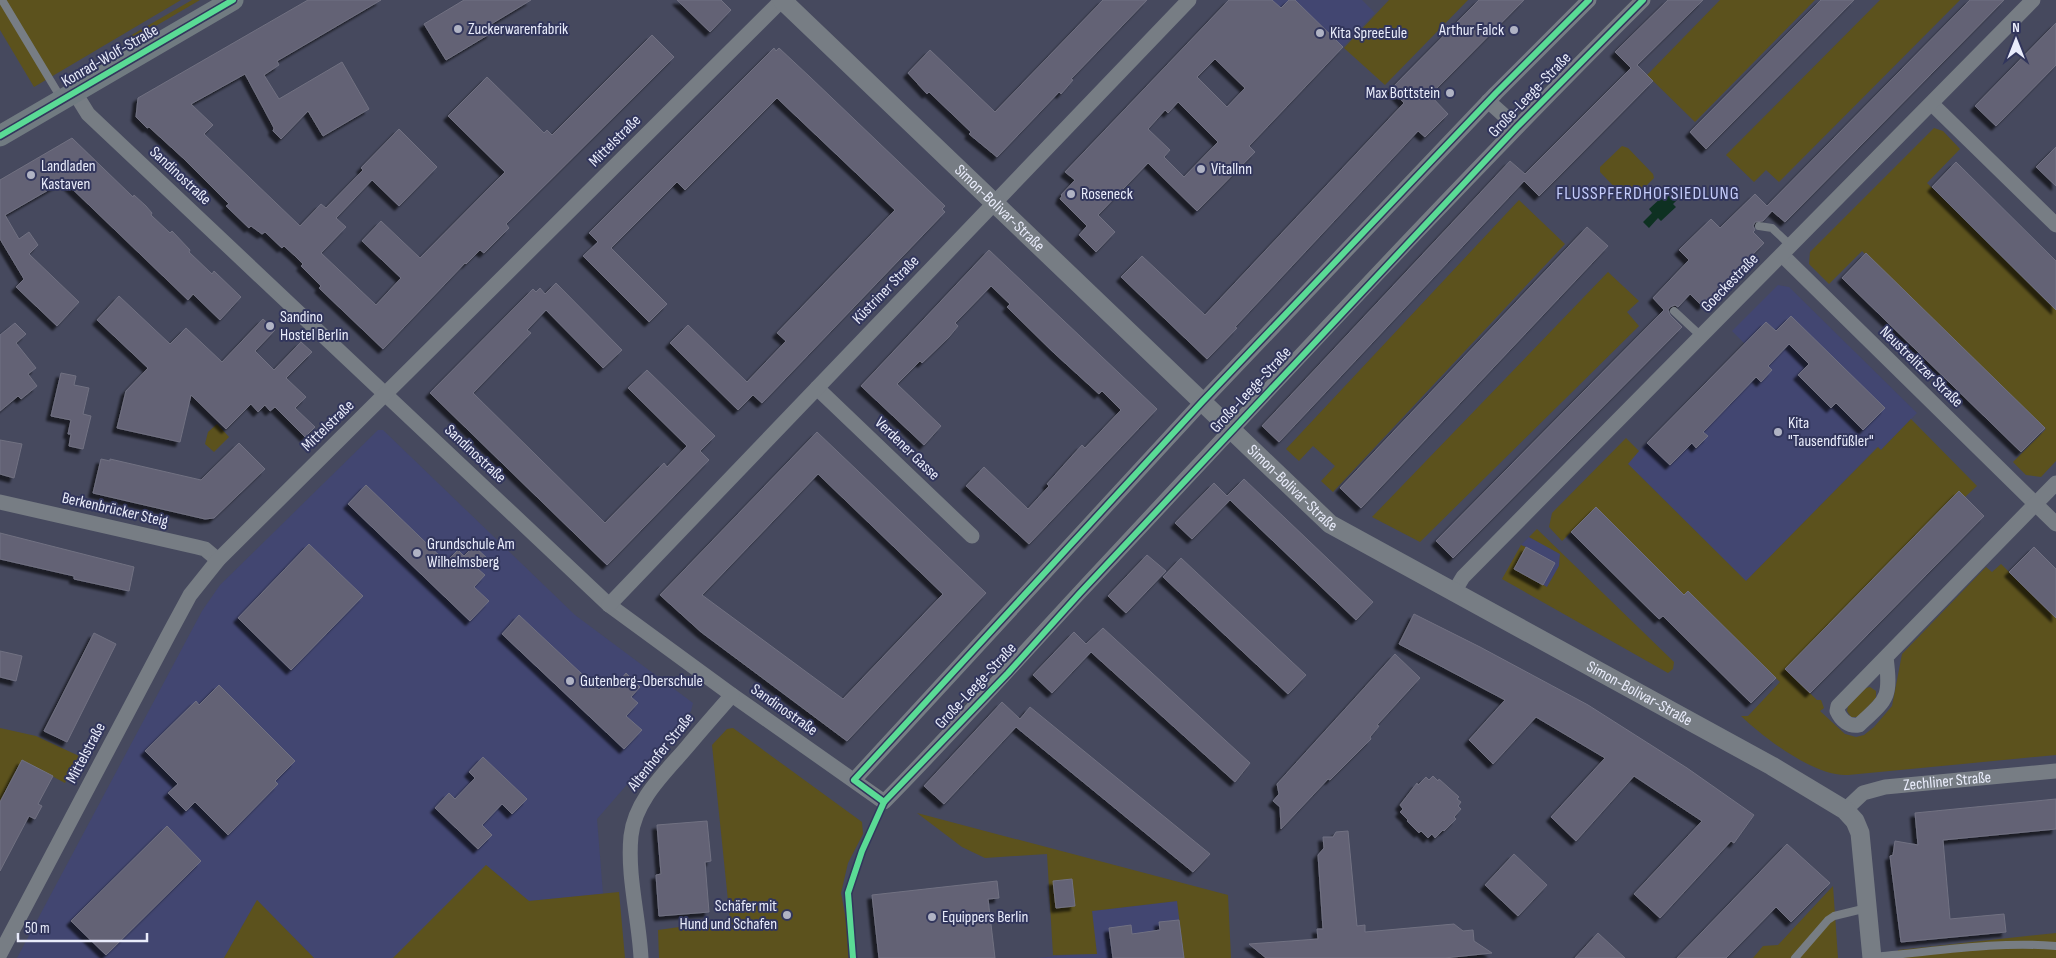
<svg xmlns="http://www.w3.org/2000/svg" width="2056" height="958" viewBox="0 0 2056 958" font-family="'Sofia Sans Condensed',sans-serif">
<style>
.built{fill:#424671}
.green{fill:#5c521d}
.water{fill:#0e3122}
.building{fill:#636274;stroke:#717182;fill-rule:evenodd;filter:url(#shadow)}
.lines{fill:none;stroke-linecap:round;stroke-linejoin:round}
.service{stroke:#777d84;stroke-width:8}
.minor{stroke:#777d84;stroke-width:15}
.tertiary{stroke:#777d84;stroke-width:19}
.secondary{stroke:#717b81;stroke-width:21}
.tram{stroke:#828790;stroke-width:1}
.cycleway-casing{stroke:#32365c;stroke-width:9}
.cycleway{stroke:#5adb95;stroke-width:6}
.poi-dot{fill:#b0b3c4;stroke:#32365c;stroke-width:2}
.labels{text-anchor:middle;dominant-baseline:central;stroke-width:4;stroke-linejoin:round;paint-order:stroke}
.poi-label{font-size:16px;fill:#e9ecfb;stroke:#32365c;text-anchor:start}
.street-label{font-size:16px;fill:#e9ecfb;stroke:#32365c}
.neighbourhood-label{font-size:18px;letter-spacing:1px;fill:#c5cdfc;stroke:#32365c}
</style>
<defs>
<filter id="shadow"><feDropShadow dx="-4.5" dy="4.5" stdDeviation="1" flood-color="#0009"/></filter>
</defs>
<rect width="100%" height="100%" fill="#46495e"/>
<g class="built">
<polygon points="1250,0 1362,0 1375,13 1322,69"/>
<polygon points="1778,285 1789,287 1917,413 1881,450 1877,447 1746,581 1627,463 1745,344 1732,331"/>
<polygon points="378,430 383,430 575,615 693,703 691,711 597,819 603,894 529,901 486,865 393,958 314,958 257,900 224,958 17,958 202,611 220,585"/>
<polygon points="1529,537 1560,554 1559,566 1547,588 1514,569 1526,548 1521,545"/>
<polygon points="1178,901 1184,958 1037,958 1096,952 1092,911"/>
</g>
<g class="green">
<polygon points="0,0 181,0 34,87 0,30"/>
<polygon points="192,0 200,0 125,44 123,40"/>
<polygon points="1389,0 1468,0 1385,85 1344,48"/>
<polygon points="1720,0 1815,0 1695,122 1647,75"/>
<polygon points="1880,0 1960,0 1779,182 1766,170 1754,182 1726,155"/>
<polygon points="1934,128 1943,131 1960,149 1927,183 2056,310 2056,461 2041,477 2026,475 2013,462 2046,429 1862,251 1829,284 1809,264 1810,252"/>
<polygon points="1622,146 1628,148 1653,174 1654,178 1631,201 1627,200 1600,172 1600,167"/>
<polygon points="1519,200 1565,244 1333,492 1321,481 1335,466 1313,446 1299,461 1286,449"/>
<polygon points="1608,272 1639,301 1627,312 1639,326 1420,542 1372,517"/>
<path d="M1911,419L1977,486L1965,497L1959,492L1785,669L1817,700H1821L1824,708L1820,711L1845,734L1856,737L1864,735L1874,727L1892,706L1902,654L1986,567L1992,572L2001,564L2056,618V755L1848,775C1815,777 1764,738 1741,716H1748L1780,682L1688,591L1684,595L1596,508L1562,541L1549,527L1552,513L1626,438L1639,451L1628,464L1746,581L1878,447L1881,450Z"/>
<polygon points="217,424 229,437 214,452 205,444 208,432"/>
<polygon points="1537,529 1674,662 1673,669 1668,673 1502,579 1521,545 1526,547 1514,569 1547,587 1559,566 1560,554 1529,537"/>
<polygon points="1870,687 1876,691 1876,698 1858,717 1851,717 1847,711 1848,706 1866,688"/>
<polygon points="0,728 36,736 79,756 65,783 22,760 0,802"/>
<polygon points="733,728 862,822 863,834 848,863 841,893 853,958 659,958 658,930 730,920 712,745 727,729"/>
<polygon points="917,813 1228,895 1231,958 1184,958 1177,901 1092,911 1097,954 1053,955 1047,854 985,858 962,847"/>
<polygon points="486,865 529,901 619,892 625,958 393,958"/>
<polygon points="1833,886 1838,958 1753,958 1763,946 1778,945"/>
<polygon points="257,900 314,958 224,958"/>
<polygon points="2056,933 2056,958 1899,958 1898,950"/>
</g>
<polygon class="water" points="1676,189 1682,195 1673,204 1676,207 1661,221 1658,218 1649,228 1643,222 1652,213 1649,209 1663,196 1666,198"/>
<g class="building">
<polygon points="308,0 381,0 277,61 279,65 264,75 279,99 342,62 369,109 323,136 308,111 281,139 273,131 274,128 245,74 191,104 213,125 204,134 300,226 321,204 326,208 363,170 361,168 399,129 437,167 399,206 372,180 336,218 346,227 321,253 376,305 401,278 362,241 381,221 420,258 505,172 448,116 487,77 544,133 547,130 552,135 652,35 674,57 506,224 509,228 484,253 480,250 466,264 465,263 383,349 319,288 321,286 301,266 303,264 294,255 284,246 282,248 265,232 262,234 251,226 249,228 226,206 229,204 183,158 149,127 147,128 136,117 138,98"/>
<polygon points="464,0 531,0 488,26 491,33 446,60 424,24"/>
<polygon points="677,0 721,0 731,10 710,32"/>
<polygon points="1103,0 1147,0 1071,79 1073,80 1061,94 1059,92 997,157 969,134 971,132 929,92 927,94 908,73 930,50 995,112"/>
<path d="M1229,0H1272L1281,8L1289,0H1295L1343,47L1249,146L1255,152L1197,211L1148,163L1098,215L1115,232L1096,252L1079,235L1087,226L1060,199L1062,196L1061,195L1075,180L1065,172ZM1215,59L1245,88L1227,107L1197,77ZM1178,102L1218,142L1184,177L1164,157L1170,150L1148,129L1165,110L1168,113Z"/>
<polygon points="1479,0 1524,0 1430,95 1448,114 1425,137 1418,131 1235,327 1237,328 1207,359 1121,277 1142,256 1205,315 1404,103 1391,89"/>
<polygon points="1668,0 1703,0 1637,65 1653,81 1539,196 1524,181 1279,442 1262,426 1510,161 1525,174 1631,68 1615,52"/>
<polygon points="1821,0 1854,0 1706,149 1690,132"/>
<polygon points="1970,0 2004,0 1785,222 1772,211 1763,221 1755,222 1753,226 1755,230 1753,232 1764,243 1702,306 1690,294 1678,307 1675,305 1670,307 1668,310 1670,315 1682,327 1453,558 1436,541 1664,310 1653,298 1689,260 1679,250 1711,219 1720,228 1755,194 1767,206"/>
<polygon points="2056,23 2056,65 1996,126 1975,106"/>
<polygon points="774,48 776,51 779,48 810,77 945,206 942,209 945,212 762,403 753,395 738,410 670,343 688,325 747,382 786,341 777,333 895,210 777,98 685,190 677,182 611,248 667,304 649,322 583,256 598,242 589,233"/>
<polygon points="72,138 133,197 134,195 146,206 152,213 151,215 170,233 172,231 190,250 189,252 212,274 214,271 241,297 220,320 193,294 188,300 64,181 5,215 19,239 29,232 38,245 29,254 79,302 57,326 16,287 24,279 0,239 0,180"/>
<polygon points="2056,147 2056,186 2036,167"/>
<polygon points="1956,162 2056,261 2056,310 1932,187"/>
<polygon points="1587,227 1608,246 1361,508 1340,488"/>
<polygon points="989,250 1157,409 1029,544 966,486 984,467 1028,509 1049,486 1047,484 1072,456 1082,445 1085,448 1121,410 1102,391 1099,394 1054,353 1007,307 1010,304 991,286 955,323 958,326 949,337 922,363 920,361 897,384 941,426 924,445 861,386"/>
<polygon points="1866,253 2045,428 2021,452 1842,278"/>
<polygon points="556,283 622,350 603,368 546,310 527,330 531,333 473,393 605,523 664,463 667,467 687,446 628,388 647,370 715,436 700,451 709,460 607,565 430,393 533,289 536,292 540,288 545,294"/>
<polygon points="119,296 170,344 186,328 222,362 263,319 275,330 255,351 274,370 301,342 312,352 286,378 306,397 295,408 315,427 305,437 275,407 270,411 265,405 258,412 251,404 226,429 191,395 180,442 117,428 126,391 148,368 97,320"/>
<polygon points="1791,316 1885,408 1863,430 1836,403 1831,408 1798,375 1809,364 1789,344 1768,366 1772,370 1761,382 1756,377 1703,432 1708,436 1696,448 1692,443 1670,465 1647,443 1766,322 1776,331"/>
<polygon points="15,323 26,334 16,343 36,368 28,374 37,386 21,399 18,396 0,411 0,335"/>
<polygon points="61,373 76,376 74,385 89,388 83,414 91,416 83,449 69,446 71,434 68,434 71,420 51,416"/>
<path d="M817,432L986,593L847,741L701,632L660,595ZM818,474L943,594L843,699L702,595Z"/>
<polygon points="0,440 22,444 14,478 0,474"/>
<polygon points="239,443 265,469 214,518 205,519 93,493 101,459 110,461 110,459 201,480"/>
<polygon points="1244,479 1373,602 1356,620 1230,500 1192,539 1175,523 1214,483 1227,496"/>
<polygon points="366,485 446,562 458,550 464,556 474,546 488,559 478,569 485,575 474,587 489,601 470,621 348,504"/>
<polygon points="1959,491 1984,516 1810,693 1785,669"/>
<polygon points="1596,507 1684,595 1688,591 1776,678 1751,703 1663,616 1659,619 1571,532"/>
<polygon points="0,533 134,567 129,591 74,579 74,576 0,559"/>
<polygon points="309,544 363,596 291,670 238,618"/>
<polygon points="1526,547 1555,563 1543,585 1514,569"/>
<polygon points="2034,547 2056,569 2056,618 2009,572"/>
<polygon points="1147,555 1166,571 1126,613 1108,596"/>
<polygon points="1181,558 1306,675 1288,694 1163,577"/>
<polygon points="1414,614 1480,647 1588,705 1687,768 1754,815 1734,843 1731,841 1660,918 1634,894 1702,821 1634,776 1576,841 1551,817 1605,758 1536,717 1493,764 1469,740 1505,700 1399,644"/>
<polygon points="519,615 599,690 611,678 617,684 626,673 640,687 631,697 638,703 626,716 642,730 624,749 502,634"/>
<polygon points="1103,628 1250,763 1235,782 1091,652 1052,693 1033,675 1074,632 1086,644"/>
<polygon points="94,633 116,644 67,742 44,731"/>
<polygon points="0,651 22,656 16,681 0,677"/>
<polygon points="1395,654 1420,678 1377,725 1379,726 1370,737 1371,739 1330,780 1328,779 1281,829 1280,807 1273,801 1279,794 1277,784"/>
<polygon points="219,685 295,761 275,781 278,784 228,835 195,802 186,811 168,793 178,784 145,751 196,701 199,705"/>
<polygon points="1002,702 1020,719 1030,707 1210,854 1193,872 1016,727 944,804 924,786"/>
<polygon points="483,757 527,799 512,814 502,804 482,825 492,835 478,849 435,808 449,793 455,799 475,778 469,772"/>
<polygon points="22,760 53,776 38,804 42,806 35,819 29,816 0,871 0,802"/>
<polygon points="1433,776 1438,781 1439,779 1459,797 1457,799 1461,802 1458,806 1461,809 1454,817 1456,819 1444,831 1443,830 1435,838 1432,834 1428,838 1421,831 1419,833 1407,821 1408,820 1400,812 1403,809 1400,805 1417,783 1418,785 1426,777 1429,780"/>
<polygon points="2056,799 2056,829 1943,840 1950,919 2004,914 2006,932 1901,942 1890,856 1893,855 1895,841 1918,845 1915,813"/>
<polygon points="707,821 711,861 705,862 709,912 659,916 656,875 661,874 657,825"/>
<polygon points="167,826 201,861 106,955 71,921"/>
<polygon points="1348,831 1357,926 1365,925 1365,932 1454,924 1463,931 1473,930 1474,941 1492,953 1444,958 1266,958 1249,944 1318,939 1317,929 1323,929 1318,855 1324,848 1323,837 1333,837 1336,832"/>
<polygon points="1787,844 1830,883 1791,922 1776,907 1726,958 1677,958"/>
<polygon points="1514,854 1547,885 1518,916 1485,885"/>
<polygon points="1072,879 1075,906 1056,908 1053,881"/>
<polygon points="997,881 999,898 988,899 995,958 879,958 872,895"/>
<polygon points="1179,920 1184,958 1113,958 1109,928 1131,925 1132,934 1160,930 1159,922"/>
<polygon points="1598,933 1625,958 1575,958"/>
</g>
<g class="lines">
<g class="service">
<polyline points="2,0 61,98"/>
<polyline points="1759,226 1772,228 1791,246"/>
<polyline points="1674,311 1702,337"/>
<path d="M1871,957C1933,952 1994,941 2056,946"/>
<polyline points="1795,958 1828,920 1834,916 1867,908"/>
</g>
<g class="minor">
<path d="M75,93L88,114L609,605L732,695L884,802C952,733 1016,661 1081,591C1267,392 1450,192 1643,0"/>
<polyline points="1488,101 1517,127"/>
<polyline points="1932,104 2056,225"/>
<polyline points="1782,255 2056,524"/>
<polyline points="817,388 972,536"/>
<polyline points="0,502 197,547 205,549 218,560"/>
<polyline points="1454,592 1463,577 2033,0"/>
<polyline points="609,605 1189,0"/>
<path d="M1886,657C1891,698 1888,698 1859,725C1849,727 1841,720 1837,711L1838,706L2056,483"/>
<polyline points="854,780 1202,402 1496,93 1589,0"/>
<path id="s1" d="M1845,810L1863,793L1885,787L2056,771"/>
<polyline points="0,954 170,632 190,595 218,560 782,0"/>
<path d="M641,958C639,918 627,876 631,836C635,800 665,773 687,747C702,729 717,712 732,695"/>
</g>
<path class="tertiary" id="s2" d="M782,0L1330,524L1772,766L1845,810L1855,821L1860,833L1872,958"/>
<polyline class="secondary" points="0,136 233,0"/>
<g class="tram">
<polyline points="0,131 25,117"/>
<polyline points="0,140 239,0"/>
</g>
<defs>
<g id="cycleway">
<polyline points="0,136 233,0"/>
<polyline points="884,802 854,780 1202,402 1496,93 1589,0"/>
<polyline points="853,958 848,893 862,851 884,802 1008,673 1080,593 1517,127 1643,0"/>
</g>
</defs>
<use href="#cycleway" class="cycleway-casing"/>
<use href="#cycleway" class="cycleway"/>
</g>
<g class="poi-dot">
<circle cx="458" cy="29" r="5"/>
<circle cx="1514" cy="30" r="5"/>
<circle cx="1320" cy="33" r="5"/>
<circle cx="1450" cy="93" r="5"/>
<circle cx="1201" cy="169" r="5"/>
<circle cx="31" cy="175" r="5"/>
<circle cx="1071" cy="194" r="5"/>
<circle cx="270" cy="326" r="5"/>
<circle cx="1778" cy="432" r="5"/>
<circle cx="417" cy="553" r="5"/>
<circle cx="570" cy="681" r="5"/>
<circle cx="787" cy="915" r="5"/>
<circle cx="932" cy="917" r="5"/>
</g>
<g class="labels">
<g class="poi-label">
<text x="468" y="29">Zuckerwarenfabrik</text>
<text x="1504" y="30" text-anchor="end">Arthur Falck</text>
<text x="1330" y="33">Kita SpreeEule</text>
<text x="1440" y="93" text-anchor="end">Max Bottstein</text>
<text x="41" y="166">Landladen<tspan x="41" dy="18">Kastaven</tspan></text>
<text x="1211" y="169">VitalInn</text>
<text x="1081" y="194">Roseneck</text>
<text x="280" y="317">Sandino<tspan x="280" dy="18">Hostel Berlin</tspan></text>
<text x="1788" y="423">Kita<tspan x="1788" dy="18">"Tausendfüßler"</tspan></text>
<text x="427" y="544">Grundschule Am<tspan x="427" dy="18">Wilhelmsberg</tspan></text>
<text x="580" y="681">Gutenberg-Oberschule</text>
<text x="777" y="906" text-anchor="end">Schäfer mit<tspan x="777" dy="18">Hund und Schafen</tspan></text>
<text x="942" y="917">Equippers Berlin</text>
</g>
<g class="street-label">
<text transform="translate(110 56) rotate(-30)">Konrad-Wolf-Straße</text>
<text transform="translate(1530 95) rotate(-46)">Große-Leege-Straße</text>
<text transform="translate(615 141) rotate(-45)">Mittelstraße</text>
<text transform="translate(180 176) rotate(43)">Sandinostraße</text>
<text stroke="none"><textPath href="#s2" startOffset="301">Simon-Bolivar-Straße</textPath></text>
<text transform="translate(1730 283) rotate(-46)">Goeckestraße</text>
<text transform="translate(886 290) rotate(-46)">Küstriner Straße</text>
<text transform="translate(1921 367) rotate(44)">Neustrelitzer Straße</text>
<text transform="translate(1251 390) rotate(-47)">Große-Leege-Straße</text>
<text transform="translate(328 426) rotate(-44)">Mittelstraße</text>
<text transform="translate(907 449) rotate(44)">Verdener Gasse</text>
<text transform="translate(475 454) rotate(43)">Sandinostraße</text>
<text stroke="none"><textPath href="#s2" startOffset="706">Simon-Bolivar-Straße</textPath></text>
<text transform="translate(115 510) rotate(13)">Berkenbrücker Steig</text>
<text transform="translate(976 686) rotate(-47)">Große-Leege-Straße</text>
<text stroke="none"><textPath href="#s2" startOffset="1111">Simon-Bolivar-Straße</textPath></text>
<text transform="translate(784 710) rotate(35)">Sandinostraße</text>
<text transform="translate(661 752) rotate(-51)">Altenhofer Straße</text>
<text transform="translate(86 753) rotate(-62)">Mittelstraße</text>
<text stroke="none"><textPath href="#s1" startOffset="110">Zechliner Straße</textPath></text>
</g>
<g class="neighbourhood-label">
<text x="1648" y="193">FLUSSPFERDHOFSIEDLUNG</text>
</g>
</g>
<g transform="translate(2016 40)" stroke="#32365c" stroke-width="4" paint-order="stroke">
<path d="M0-4L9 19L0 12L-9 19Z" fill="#e9ecfb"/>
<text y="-8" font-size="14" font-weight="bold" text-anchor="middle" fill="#e9ecfb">N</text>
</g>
<path d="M18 933v8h129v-8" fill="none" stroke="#e9ecfb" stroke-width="2.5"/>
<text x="25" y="933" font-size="15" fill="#e9ecfb" stroke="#32365c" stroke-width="4" paint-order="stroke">50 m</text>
</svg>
